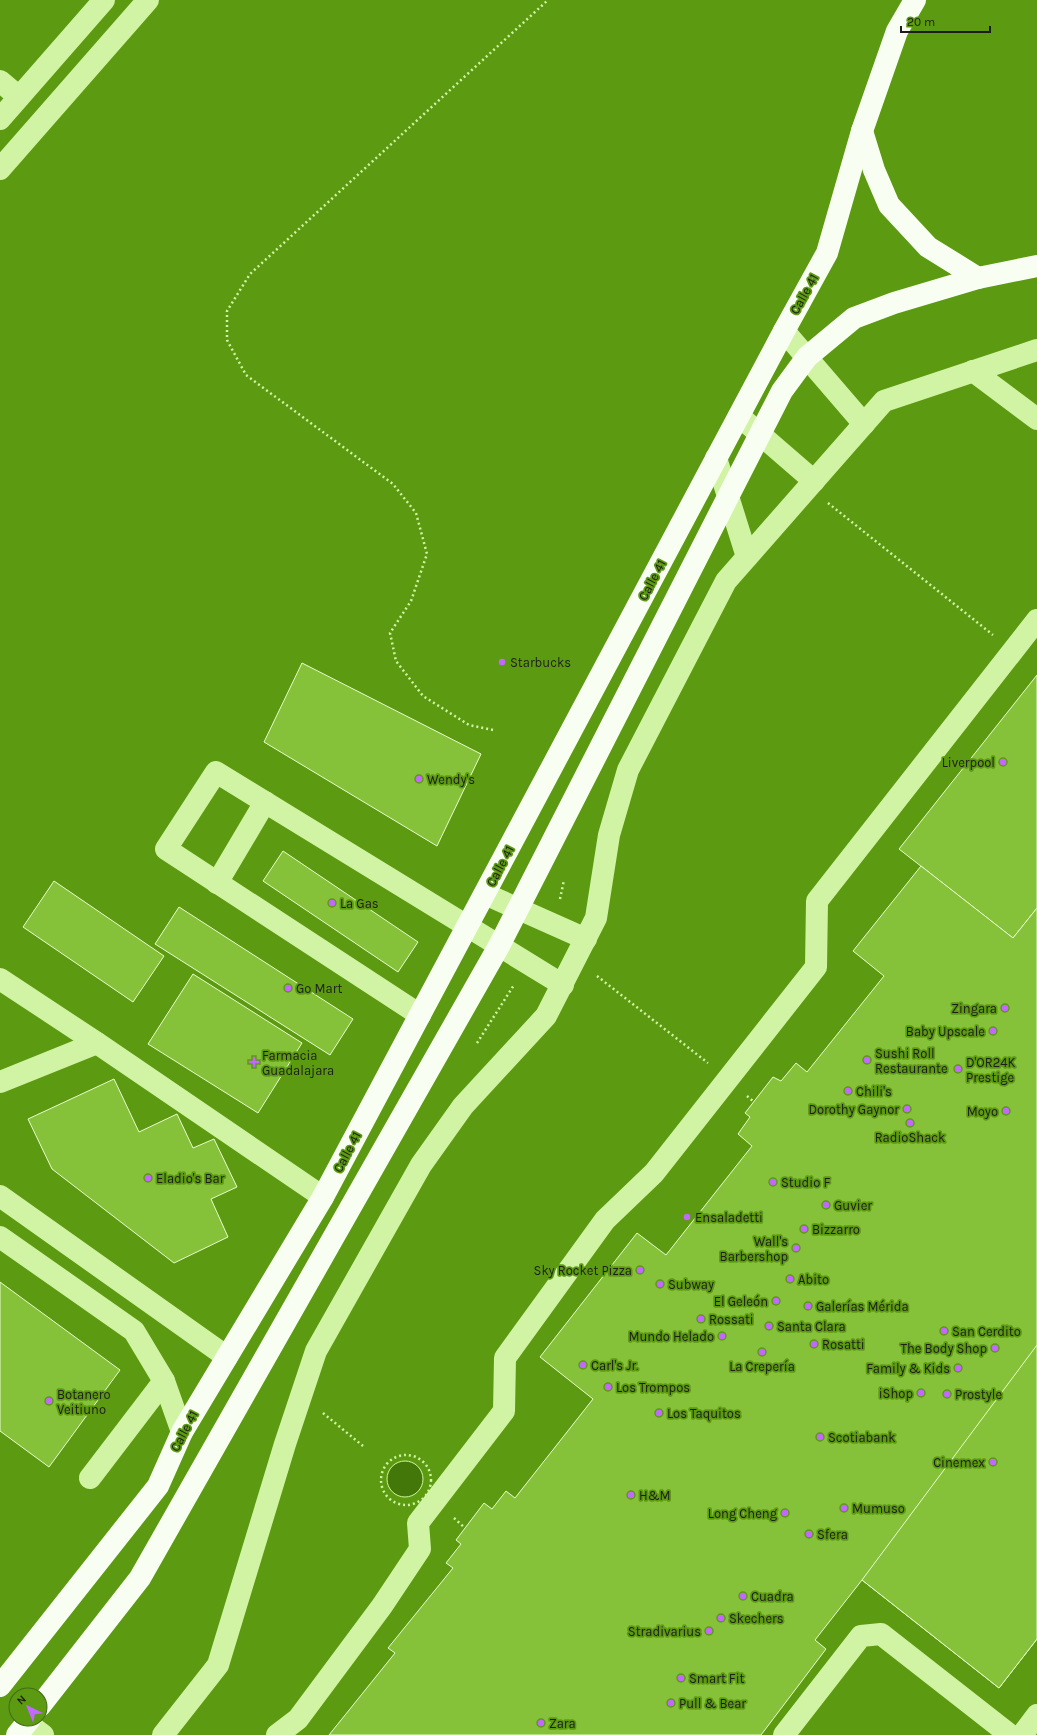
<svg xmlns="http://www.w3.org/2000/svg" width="1037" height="1735" viewBox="0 0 1037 1735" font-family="Karla,sans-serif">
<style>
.water{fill:#44770a;stroke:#cef896}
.building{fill:#86c239;stroke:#e8fecd}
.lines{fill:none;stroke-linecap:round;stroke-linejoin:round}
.path{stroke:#d1f4a4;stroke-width:2.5;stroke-dasharray:2 3;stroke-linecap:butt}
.minor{stroke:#d1f4a4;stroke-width:22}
.major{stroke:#f8fff2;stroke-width:22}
.poi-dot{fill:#c368ff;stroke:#5c9b11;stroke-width:1.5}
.labels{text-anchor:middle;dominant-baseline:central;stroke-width:3.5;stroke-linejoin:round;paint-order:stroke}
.street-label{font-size:13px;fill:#1d1d1d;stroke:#5c9b11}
.poi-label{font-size:13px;fill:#1d1d1d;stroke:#5c9b11;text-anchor:start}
</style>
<rect width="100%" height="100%" fill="#5c9b11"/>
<circle class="water" cx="405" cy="1479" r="18"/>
<g class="building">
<polygon points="302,663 481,754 437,846 264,742"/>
<polygon points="1037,675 1037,908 1013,938 899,849"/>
<polygon points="283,851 418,942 398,972 263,881"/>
<polygon points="921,866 1013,938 1037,908 1037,1639 999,1688 862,1580 815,1640 826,1649 761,1735 329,1735 395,1653 388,1648 453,1568 446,1563 461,1544 456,1540 484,1503 492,1509 506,1491 515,1498 593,1399 540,1357 637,1233 666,1255 752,1146 738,1134 750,1117 745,1113 773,1077 781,1081 796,1063 807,1072 884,976 853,951"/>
<polygon points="54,881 164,956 133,1002 23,927"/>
<polygon points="179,907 353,1019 330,1055 155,944"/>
<polygon points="193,974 302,1043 258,1113 148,1044"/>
<polygon points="114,1079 139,1132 177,1114 193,1148 214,1139 237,1187 211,1199 228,1237 174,1263 52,1169 28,1119"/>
<polygon points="0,1282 120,1370 49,1467 0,1431"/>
<polygon points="1037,1345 1037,1639 999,1688 862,1580"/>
</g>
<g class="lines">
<g class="path">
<polyline points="828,503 993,635"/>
<polyline points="493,730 469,725 423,696 396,661 390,633 411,601 427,554 416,513 393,484 246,375 227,340 227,311 250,274 548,0"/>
<polyline points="560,899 564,880"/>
<polyline points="597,976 708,1063"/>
<polyline points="477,1043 514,985"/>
<polyline points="747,1096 754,1102"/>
<polyline points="323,1413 363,1446"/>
<circle cx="406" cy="1480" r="25"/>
<polyline points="454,1518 465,1528"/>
</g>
<g class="minor">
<polyline points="0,81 19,97"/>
<polyline points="0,119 104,0"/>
<polyline points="0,169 148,0"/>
<polyline points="784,331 864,424"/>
<polyline points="973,371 1037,419"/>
<polyline points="739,416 814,481"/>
<polyline points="716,458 747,557"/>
<polyline points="217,883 265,802"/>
<polyline points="485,894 586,939"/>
<polyline points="0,979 97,1043 323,1197"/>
<polyline points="420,1015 166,849 216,772 563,985"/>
<polyline points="0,1082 97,1043"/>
<polyline points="0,1196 227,1357"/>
<polyline points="0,1237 134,1331 164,1381 182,1432"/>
<polyline points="90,1478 164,1381"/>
<polyline points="27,1723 43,1735"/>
<polyline points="163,1735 218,1665 285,1444 316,1351 421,1165 463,1106 546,1016 596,918 609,835 628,770 726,581 884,401 1037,350"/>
<polyline points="277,1735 298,1719 382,1606 420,1549 418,1523 504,1411 505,1358 605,1220 654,1173 816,967 817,901 1037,620"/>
<polyline points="784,1735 861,1636 881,1634 1010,1735"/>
<polyline points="1022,1735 1037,1715"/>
</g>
<g class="major">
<polyline points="862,131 874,170 889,205 928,247 978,278"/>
<polyline points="0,1686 158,1486 182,1432 323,1197 784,331 827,253 862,131 897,31 915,0"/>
<polyline points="40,1706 140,1578 499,946 782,391 807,357 854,318 894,303 978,278 1037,266"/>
<polyline points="17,1735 30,1719"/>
</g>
</g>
<g class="poi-dot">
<circle cx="502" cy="662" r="4"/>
<circle cx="1003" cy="762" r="4"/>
<circle cx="419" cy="779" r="4"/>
<circle cx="332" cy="903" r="4"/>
<circle cx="288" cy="988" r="4"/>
<circle cx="1005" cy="1008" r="4"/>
<circle cx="993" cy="1031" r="4"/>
<circle cx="867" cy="1060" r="4"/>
<path d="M252 1056h4v4h4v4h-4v4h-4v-4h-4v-4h4z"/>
<circle cx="958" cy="1069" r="4"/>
<circle cx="848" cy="1091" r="4"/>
<circle cx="907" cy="1109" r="4"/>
<circle cx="1006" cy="1111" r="4"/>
<circle cx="910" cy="1123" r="4"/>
<circle cx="148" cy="1178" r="4"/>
<circle cx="773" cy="1182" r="4"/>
<circle cx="826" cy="1205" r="4"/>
<circle cx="687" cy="1217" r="4"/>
<circle cx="804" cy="1229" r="4"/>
<circle cx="796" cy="1248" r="4"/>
<circle cx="640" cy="1270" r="4"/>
<circle cx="790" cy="1279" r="4"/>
<circle cx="660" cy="1284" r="4"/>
<circle cx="776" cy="1301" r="4"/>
<circle cx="808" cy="1306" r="4"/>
<circle cx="701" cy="1319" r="4"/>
<circle cx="769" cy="1326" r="4"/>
<circle cx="944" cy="1331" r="4"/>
<circle cx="722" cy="1336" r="4"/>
<circle cx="814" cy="1344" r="4"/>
<circle cx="995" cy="1348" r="4"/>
<circle cx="762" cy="1352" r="4"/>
<circle cx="583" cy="1365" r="4"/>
<circle cx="958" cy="1368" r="4"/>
<circle cx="608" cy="1387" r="4"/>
<circle cx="921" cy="1393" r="4"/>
<circle cx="947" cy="1394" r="4"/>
<circle cx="49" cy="1401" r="4"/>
<circle cx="659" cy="1413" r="4"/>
<circle cx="820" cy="1437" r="4"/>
<circle cx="993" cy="1462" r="4"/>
<circle cx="631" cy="1495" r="4"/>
<circle cx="844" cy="1508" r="4"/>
<circle cx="785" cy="1513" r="4"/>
<circle cx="809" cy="1534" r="4"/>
<circle cx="743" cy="1596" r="4"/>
<circle cx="721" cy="1618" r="4"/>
<circle cx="709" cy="1631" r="4"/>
<circle cx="681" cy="1678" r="4"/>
<circle cx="671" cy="1703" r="4"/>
<circle cx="541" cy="1723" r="4"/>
</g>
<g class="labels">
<g class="street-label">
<text transform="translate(804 294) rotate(-61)">Calle 41</text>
<text transform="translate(652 580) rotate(-62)">Calle 41</text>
<text transform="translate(500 866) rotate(-62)">Calle 41</text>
<text transform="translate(347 1152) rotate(-62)">Calle 41</text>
<text transform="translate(184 1431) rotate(-62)">Calle 41</text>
</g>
<g class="poi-label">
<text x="510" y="662">Starbucks</text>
<text x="995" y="762" text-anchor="end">Liverpool</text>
<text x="427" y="779">Wendy's</text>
<text x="340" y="903">La Gas</text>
<text x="296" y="988">Go Mart</text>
<text x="997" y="1008" text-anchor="end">Zingara</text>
<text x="985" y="1031" text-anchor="end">Baby Upscale</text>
<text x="875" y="1053">Sushi Roll<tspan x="875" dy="15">Restaurante</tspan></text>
<text x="262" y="1055">Farmacia<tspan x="262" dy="15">Guadalajara</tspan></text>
<text x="966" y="1062">D'OR24K<tspan x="966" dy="15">Prestige</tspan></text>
<text x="856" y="1091">Chili's</text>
<text x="899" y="1109" text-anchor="end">Dorothy Gaynor</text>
<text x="998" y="1111" text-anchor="end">Moyo</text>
<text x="910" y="1137" text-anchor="middle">RadioShack</text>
<text x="156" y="1178">Eladio's Bar</text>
<text x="781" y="1182">Studio F</text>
<text x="834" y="1205">Guvier</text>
<text x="695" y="1217">Ensaladetti</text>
<text x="812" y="1229">Bizzarro</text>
<text x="788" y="1241" text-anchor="end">Wall's<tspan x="788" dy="15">Barbershop</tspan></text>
<text x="632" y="1270" text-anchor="end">Sky Rocket Pizza</text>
<text x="798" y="1279">Abito</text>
<text x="668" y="1284">Subway</text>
<text x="768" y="1301" text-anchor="end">El Geleón</text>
<text x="816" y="1306">Galerías Mérida</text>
<text x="709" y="1319">Rossati</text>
<text x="777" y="1326">Santa Clara</text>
<text x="952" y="1331">San Cerdito</text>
<text x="714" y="1336" text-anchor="end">Mundo Helado</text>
<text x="822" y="1344">Rosatti</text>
<text x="987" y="1348" text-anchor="end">The Body Shop</text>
<text x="591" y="1365">Carl's Jr.</text>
<text x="762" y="1366" text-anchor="middle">La Crepería</text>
<text x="950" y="1368" text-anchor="end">Family &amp; Kids</text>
<text x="616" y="1387">Los Trompos</text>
<text x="913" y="1393" text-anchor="end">iShop</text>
<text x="57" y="1394">Botanero<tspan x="57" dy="15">Veitiuno</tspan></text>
<text x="955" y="1394">Prostyle</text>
<text x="667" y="1413">Los Taquitos</text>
<text x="828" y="1437">Scotiabank</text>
<text x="985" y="1462" text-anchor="end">Cinemex</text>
<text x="639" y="1495">H&amp;M</text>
<text x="852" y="1508">Mumuso</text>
<text x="777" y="1513" text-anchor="end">Long Cheng</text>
<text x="817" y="1534">Sfera</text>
<text x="751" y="1596">Cuadra</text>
<text x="729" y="1618">Skechers</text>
<text x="701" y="1631" text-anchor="end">Stradivarius</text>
<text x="689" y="1678">Smart Fit</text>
<text x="679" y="1703">Pull &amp; Bear</text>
<text x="549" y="1723">Zara</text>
</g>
</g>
<g transform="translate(28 1707) rotate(317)"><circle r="19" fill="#5c9b11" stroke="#436916"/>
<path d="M0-3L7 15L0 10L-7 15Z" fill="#c368ff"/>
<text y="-6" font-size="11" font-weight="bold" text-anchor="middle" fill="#1d1d1d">N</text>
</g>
<path d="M901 26v6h89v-6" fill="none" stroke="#1d1d1d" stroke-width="2"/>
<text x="907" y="26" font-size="12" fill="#1d1d1d" stroke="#5c9b11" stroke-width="3" paint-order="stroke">20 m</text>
</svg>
